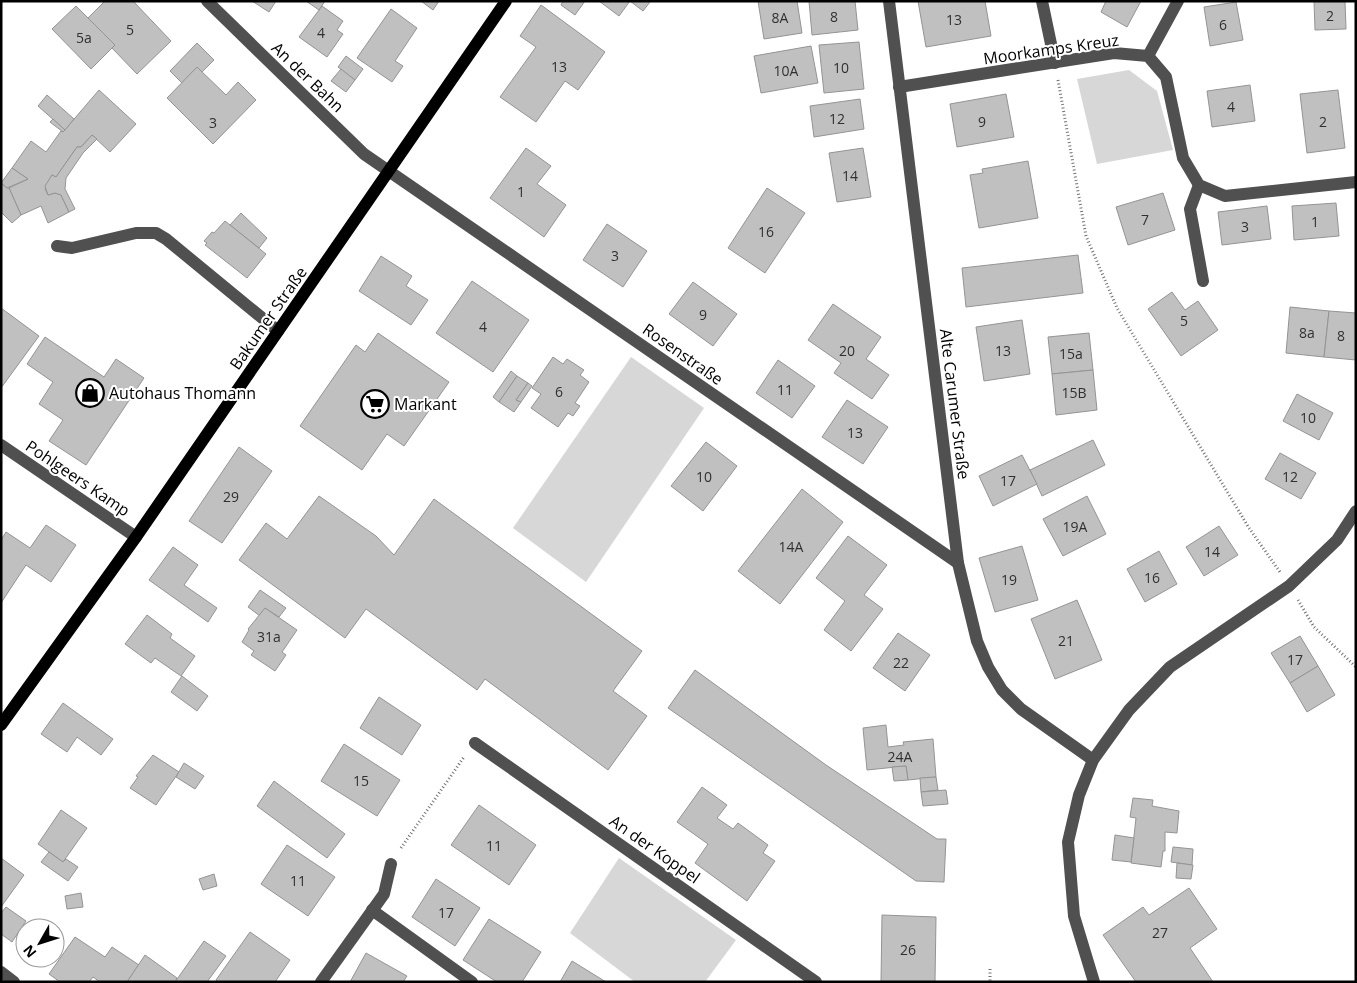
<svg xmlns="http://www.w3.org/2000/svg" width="1357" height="983" viewBox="0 0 1357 983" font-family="'Open Sans',sans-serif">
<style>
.green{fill:#d7d7d7}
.building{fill:#c0c0c0;stroke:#949494}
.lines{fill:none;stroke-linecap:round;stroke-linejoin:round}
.path{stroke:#727272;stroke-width:3;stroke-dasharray:1 2.5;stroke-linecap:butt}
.minor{stroke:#505050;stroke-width:12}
.major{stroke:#000;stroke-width:12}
.labels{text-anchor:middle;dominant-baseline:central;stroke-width:4;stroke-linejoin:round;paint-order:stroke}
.number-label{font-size:14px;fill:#303030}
.street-label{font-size:16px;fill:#000;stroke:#fff}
.poi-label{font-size:16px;fill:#000;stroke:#fff;text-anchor:start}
</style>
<rect width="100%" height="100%" fill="#fff"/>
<g class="green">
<polygon points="1129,70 1157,91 1173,150 1097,164 1077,79"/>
<polygon points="631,357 704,408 586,582 513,528"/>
<polygon points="619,858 736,940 705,982 635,982 570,933"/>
</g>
<g class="building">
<polygon points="105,1 133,1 171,41 137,74 112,48 115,45 88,18"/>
<polygon points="252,1 276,1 269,12"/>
<polygon points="306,1 325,1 319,10"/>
<polygon points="421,1 439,1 433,10"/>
<polygon points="563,1 585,1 575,15 561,5"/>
<polygon points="599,1 630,1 619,16"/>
<polygon points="630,1 648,1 650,2 643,11"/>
<polygon points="758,1 797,1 802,33 764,39"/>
<polygon points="809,1 855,1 858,30 812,35"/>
<polygon points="918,1 985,1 991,36 926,47"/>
<polygon points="1106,1 1141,1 1127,27 1101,12"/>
<polygon points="1314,1 1345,1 1346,29 1315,30"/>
<polygon points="1236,2 1243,40 1210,46 1204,7"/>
<polygon points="541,5 605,52 578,90 565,81 536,122 500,97 536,47 520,36"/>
<polygon points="76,6 115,45 91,69 52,29"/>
<polygon points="322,6 343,21 337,30 343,34 327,57 299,37"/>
<polygon points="391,9 417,28 395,61 403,66 392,82 357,58"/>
<polygon points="859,42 864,89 824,93 819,45"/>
<polygon points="197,43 214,60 202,72 197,67 182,83 170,71"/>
<polygon points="811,46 818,83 761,93 754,56"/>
<polygon points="346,56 363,69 355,80 338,67"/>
<polygon points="197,67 226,95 238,82 256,100 213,144 167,98"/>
<polygon points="341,69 355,80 346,92 331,81"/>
<polygon points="1250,85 1255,121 1212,127 1207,91"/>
<polygon points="99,90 136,124 110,152 92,135 81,147 77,147 56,177 52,175 45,189 48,195 55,193 61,195 69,212 48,223 41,206 21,215 9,188 28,179 12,168 31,141 46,152 61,131 63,132"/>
<polygon points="1338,90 1345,148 1307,153 1300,94"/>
<polygon points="1006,94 1014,137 957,147 950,104"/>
<polygon points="47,95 74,119 65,130 38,106"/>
<polygon points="860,99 864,129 814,137 810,106"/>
<polygon points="53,119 65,130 63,132 50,122"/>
<polygon points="92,135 97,139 83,153 66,178 65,189 75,209 69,212 61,195 55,193 48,195 45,186 52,175 56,177 77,147 81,147"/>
<polygon points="526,148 551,166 537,184 566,205 544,237 490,198"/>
<polygon points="863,148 871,197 837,202 829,153"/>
<polygon points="1028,161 1038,218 979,228 970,175 983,173 982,169"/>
<polygon points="12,168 28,179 7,188 1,183"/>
<polygon points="1,183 7,188 9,188 21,215 12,223 1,212"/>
<polygon points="767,188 805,213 765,273 728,248"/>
<polygon points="1163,193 1175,230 1128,245 1116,207"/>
<polygon points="1336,203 1339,236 1294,240 1292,206"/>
<polygon points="1267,206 1271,239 1222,245 1218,212"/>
<polygon points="241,213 267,238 259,248 230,225"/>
<polygon points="225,221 266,254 247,278 205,245 207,243 204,241 212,232 214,233"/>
<polygon points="607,224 647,251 623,287 583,260"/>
<polygon points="1078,255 1083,293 966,307 962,268"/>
<polygon points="381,256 412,276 406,286 428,300 411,325 359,291"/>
<polygon points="472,281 529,320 493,372 436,333"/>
<polygon points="693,282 737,314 713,346 669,314"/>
<polygon points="1172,292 1185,310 1198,301 1218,330 1181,356 1148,309"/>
<polygon points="833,304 881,337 866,359 889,375 872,399 834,373 841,363 808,340"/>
<polygon points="1290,307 1329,311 1324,357 1286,353"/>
<polygon points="1,308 39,336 1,388"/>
<polygon points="1329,311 1356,313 1356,360 1324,357"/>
<polygon points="1022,320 1030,374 984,381 976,327"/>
<polygon points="378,333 449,382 404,446 387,434 362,470 300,426 356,345 365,352"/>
<polygon points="1089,333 1093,370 1052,374 1048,337"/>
<polygon points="45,337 104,377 116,359 144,378 86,465 49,441 63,420 39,404 53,382 27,364"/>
<polygon points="553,357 563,364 567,359 584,370 580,375 589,382 575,403 580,406 573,416 568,413 558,427 531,408 541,394 532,388"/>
<polygon points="778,360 815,386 792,418 756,393"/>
<polygon points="1093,370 1097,410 1056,415 1052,374"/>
<polygon points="511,371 517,376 499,402 493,397"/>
<polygon points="517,376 528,383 516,400 521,402 514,412 499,402"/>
<polygon points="528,383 532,386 521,402 516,400"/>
<polygon points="1297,394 1333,413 1319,440 1283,421"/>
<polygon points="847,400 888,427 863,464 822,437"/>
<polygon points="1093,440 1105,465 1042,496 1030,470"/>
<polygon points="706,442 737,466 703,511 671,486"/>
<polygon points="239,447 272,471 222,543 189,521"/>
<polygon points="1280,453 1316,473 1301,499 1265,479"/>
<polygon points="1022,455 1037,484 993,506 979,476"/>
<polygon points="802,489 843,522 780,604 738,571"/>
<polygon points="319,496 376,536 394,555 434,499 642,651 613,691 647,716 608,770 485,679 477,690 366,609 345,638 239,560 266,523 287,539"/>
<polygon points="1087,496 1106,534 1063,556 1043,519"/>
<polygon points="46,525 76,545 51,582 26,565 1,603 1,540 6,532 30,548"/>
<polygon points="1219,526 1238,555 1204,576 1186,547"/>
<polygon points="848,536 887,565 864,595 883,609 851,651 824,630 845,601 816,578"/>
<polygon points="1022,546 1038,600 995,612 979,558"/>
<polygon points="173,547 198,565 184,585 217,608 208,622 149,580"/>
<polygon points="1159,551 1177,584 1145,602 1127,569"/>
<polygon points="260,590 286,608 279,617 265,608 260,616 248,607"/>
<polygon points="1077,600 1102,660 1055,679 1031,619"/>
<polygon points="265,608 297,630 282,652 286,655 275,671 251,655 254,651 242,642 249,630 248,629"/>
<polygon points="147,615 172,634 170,638 195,656 181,676 155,658 151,663 125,644"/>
<polygon points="898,633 930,655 905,691 873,668"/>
<polygon points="1300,636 1318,666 1290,683 1271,653"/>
<polygon points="1318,666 1335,695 1307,712 1290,683"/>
<polygon points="695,670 826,765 937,839 946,839 944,882 916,881 668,708"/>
<polygon points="182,676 208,696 197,711 171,692"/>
<polygon points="379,697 421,725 402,755 360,728"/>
<polygon points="63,703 113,739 101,755 77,737 67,752 41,734"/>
<polygon points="886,725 888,747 904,745 903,742 933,739 936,777 908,780 906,766 867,770 863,728"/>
<polygon points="344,744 400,780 377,816 321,781"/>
<polygon points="153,755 179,772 156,805 130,788 138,777 136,776"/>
<polygon points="184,763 204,776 195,789 176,777"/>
<polygon points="906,766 908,780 894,781 892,767"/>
<polygon points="936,777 938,790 921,792 920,778"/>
<polygon points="274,781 345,834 327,858 257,806"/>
<polygon points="702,787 727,805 717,818 733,829 738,823 768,845 763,853 775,861 747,901 695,863 708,844 677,822"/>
<polygon points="946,790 948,804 923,806 921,792"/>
<polygon points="1133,798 1153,800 1152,806 1179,811 1177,833 1165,832 1165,851 1163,851 1161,867 1131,863 1136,818 1130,817"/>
<polygon points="479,805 536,845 509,885 451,845"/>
<polygon points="61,810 87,828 63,862 38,844"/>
<polygon points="1115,835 1134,838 1131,862 1112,860"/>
<polygon points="287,845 335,877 308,916 261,884"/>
<polygon points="1173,847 1193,849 1192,865 1171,862"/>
<polygon points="49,852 63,862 66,859 78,867 68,881 41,862"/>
<polygon points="1,858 24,875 1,907"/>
<polygon points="1177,863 1193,865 1191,879 1176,878"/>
<polygon points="214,874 217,886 203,890 199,879"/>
<polygon points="436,879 480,908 455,946 412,917"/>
<polygon points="1189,888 1217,929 1190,948 1213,982 1136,982 1103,935 1143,907 1149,915"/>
<polygon points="81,893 83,907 67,909 65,896"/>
<polygon points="6,907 26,921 12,942 1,934 1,913"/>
<polygon points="882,915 936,917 935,982 881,982"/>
<polygon points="489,919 541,952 522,982 497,982 463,960"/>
<polygon points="250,932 290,960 275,982 219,982 216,980"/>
<polygon points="75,937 105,957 112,947 139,965 127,982 100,982 93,977 89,982 60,982 49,974"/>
<polygon points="204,941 226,956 207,982 175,982"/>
<polygon points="366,953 407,976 403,982 350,982"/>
<polygon points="145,955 177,978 175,982 127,982"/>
<polygon points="572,961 606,982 560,982"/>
</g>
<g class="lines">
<g class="path">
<polyline points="1058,80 1086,236 1117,308 1249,528 1280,572"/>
<polyline points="1298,600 1314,627 1356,667"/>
<polyline points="401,848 464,757"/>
<polyline points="990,969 990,982"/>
</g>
<g class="minor">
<polyline points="207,1 364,154 958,563"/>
<polyline points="889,1 958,563 977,641 988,667 1002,690 1021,709 1093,760"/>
<polyline points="1042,1 1055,63"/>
<polyline points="1148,56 1178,1"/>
<polyline points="899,87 1114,53 1148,56 1166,77 1183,158 1199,185 1225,196 1356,182"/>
<polyline points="1199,185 1190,209 1203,281"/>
<polyline points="57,246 72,248 136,233 156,233 166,239 278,331"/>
<polyline points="1,445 136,537"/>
<polyline points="475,743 816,982"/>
<polyline points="372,910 472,982"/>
<polyline points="1,972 14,982"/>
<polyline points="321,982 384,894 391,864"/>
<polyline points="1094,982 1074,916 1068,842 1079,795 1093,760 1129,710 1170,667 1289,586 1337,540 1356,511"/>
</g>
<polyline class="major" points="1,725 136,537 506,1"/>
</g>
<defs>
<symbol id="shop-ring" viewBox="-11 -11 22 22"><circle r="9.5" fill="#fff" stroke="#000" stroke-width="1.5"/><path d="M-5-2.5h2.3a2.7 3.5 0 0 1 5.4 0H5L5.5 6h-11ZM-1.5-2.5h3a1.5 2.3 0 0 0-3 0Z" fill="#000"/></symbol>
<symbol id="supermarket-ring" viewBox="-11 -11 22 22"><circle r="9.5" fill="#fff" stroke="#000" stroke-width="1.5"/><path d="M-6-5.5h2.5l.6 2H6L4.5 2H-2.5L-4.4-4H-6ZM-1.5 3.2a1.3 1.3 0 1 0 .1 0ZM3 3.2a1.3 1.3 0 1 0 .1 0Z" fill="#000"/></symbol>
</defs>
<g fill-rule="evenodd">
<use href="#shop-ring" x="74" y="377" width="32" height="32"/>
<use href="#supermarket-ring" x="359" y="388" width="32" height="32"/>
</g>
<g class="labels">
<g class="number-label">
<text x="1330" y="15">2</text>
<text x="834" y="16">8</text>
<text x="780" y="17">8A</text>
<text x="954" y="19">13</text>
<text x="1223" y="24">6</text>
<text x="130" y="29">5</text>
<text x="321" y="32">4</text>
<text x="84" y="37">5a</text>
<text x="559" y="66">13</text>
<text x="841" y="67">10</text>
<text x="786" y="70">10A</text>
<text x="1231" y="106">4</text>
<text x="837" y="118">12</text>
<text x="982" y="121">9</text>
<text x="1323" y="121">2</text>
<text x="213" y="122">3</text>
<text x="850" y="175">14</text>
<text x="521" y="191">1</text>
<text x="1145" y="219">7</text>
<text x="1315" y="221">1</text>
<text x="1245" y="226">3</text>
<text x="766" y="231">16</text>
<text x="615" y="255">3</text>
<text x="703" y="314">9</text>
<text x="1184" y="320">5</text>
<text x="483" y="326">4</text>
<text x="1307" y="332">8a</text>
<text x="1341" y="335">8</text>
<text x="847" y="350">20</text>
<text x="1003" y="350">13</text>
<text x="1071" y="353">15a</text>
<text x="785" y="389">11</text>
<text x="559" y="391">6</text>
<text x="1074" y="392">15B</text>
<text x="1308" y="417">10</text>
<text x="855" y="432">13</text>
<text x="704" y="476">10</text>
<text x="1290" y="476">12</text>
<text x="1008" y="480">17</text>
<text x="231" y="496">29</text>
<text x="1075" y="526">19A</text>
<text x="791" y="546">14A</text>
<text x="1212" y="551">14</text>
<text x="1152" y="577">16</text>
<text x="1009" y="579">19</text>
<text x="269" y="636">31a</text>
<text x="1066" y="640">21</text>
<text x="1295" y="659">17</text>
<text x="901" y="662">22</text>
<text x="900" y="756">24A</text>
<text x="361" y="780">15</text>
<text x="494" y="845">11</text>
<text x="298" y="880">11</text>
<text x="446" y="912">17</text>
<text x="1160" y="932">27</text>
<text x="908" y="949">26</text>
</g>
<g class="street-label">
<text transform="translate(1051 49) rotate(-8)">Moorkamps Kreuz</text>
<text transform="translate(308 77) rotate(44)">An der Bahn</text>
<text transform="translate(268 318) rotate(-55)">Bakumer Straße</text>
<text transform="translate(683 354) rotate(35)">Rosenstraße</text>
<text transform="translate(955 404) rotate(83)">Alte Carumer Straße</text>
<text transform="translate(78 478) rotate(34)">Pohlgeers Kamp</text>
<text transform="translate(655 849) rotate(35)">An der Koppel</text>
</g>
<g class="poi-label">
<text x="109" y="393">Autohaus Thomann</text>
<text x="394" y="404">Markant</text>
</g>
</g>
<rect width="1357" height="983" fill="none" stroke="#000000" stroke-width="5"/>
<g transform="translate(40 943) rotate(231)"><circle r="24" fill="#ffffff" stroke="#999999"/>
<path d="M0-4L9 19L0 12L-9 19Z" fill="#000000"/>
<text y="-8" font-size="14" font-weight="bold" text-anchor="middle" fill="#000000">N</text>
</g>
</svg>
